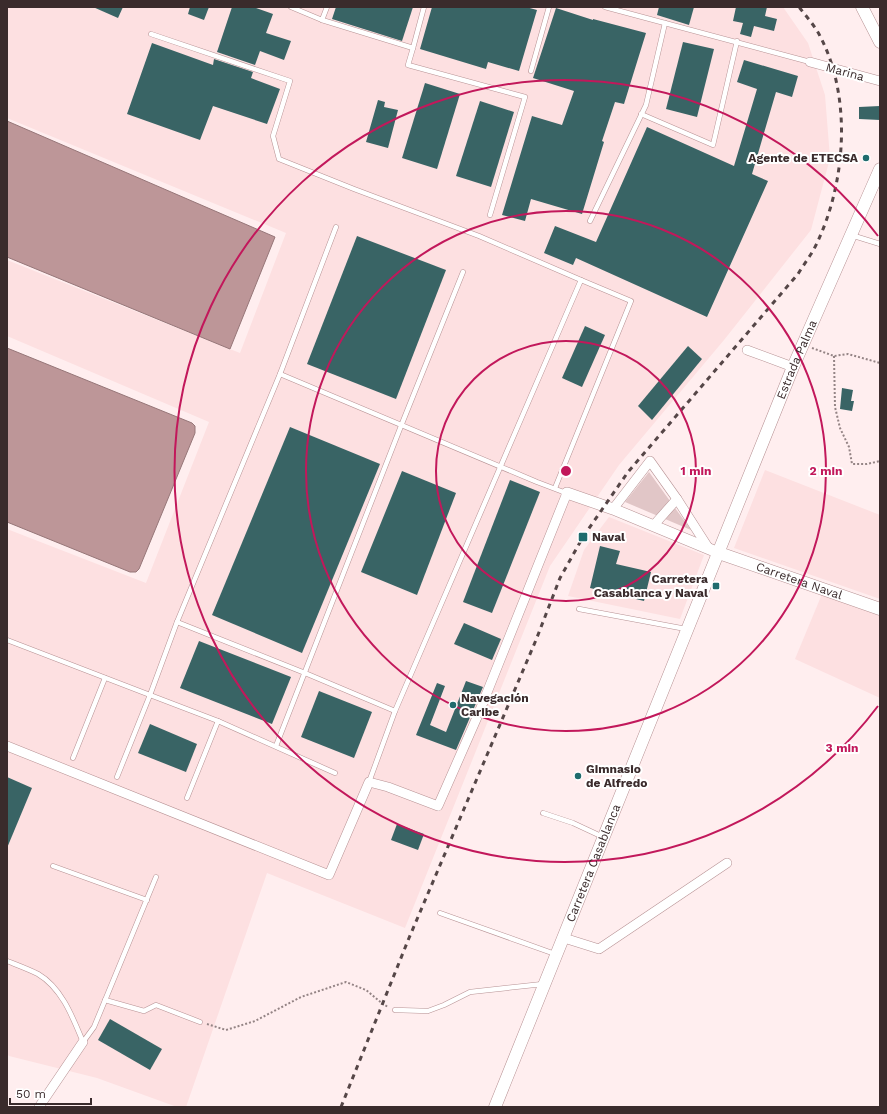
<svg xmlns="http://www.w3.org/2000/svg" width="887" height="1114" viewBox="0 0 887 1114" font-family="'Work Sans',sans-serif">
<style>
.built{fill:#fde0e1}
.green{fill:#e1c6c7}
.water{fill:#bd9698;stroke:#967678}
.building{fill:#396465}
.lines{fill:none;stroke-linecap:round;stroke-linejoin:round}
.service-casing{stroke:#b79294;stroke-width:5.5}
.minor-casing{stroke:#b79294;stroke-width:10}
.tertiary-casing{stroke:#b79294;stroke-width:12}
.secondary-casing{stroke:#b79294;stroke-width:13}
.path{stroke:#948485;stroke-width:2;stroke-dasharray:2 2;stroke-linecap:butt}
.service{stroke:#fff;stroke-width:4.5}
.minor{stroke:#fff;stroke-width:9}
.tertiary{stroke:#fff;stroke-width:11}
.secondary{stroke:#fff;stroke-width:12}
.rail{stroke:#554647;stroke-width:3;stroke-dasharray:5 5;stroke-linecap:butt}
.ring{fill:none;stroke:#c2185b;stroke-width:2}
.poi-dot{fill:#1f6b6d;stroke:#fff;stroke-width:1.5}
.labels{text-anchor:middle;dominant-baseline:central;stroke-width:4;stroke-linejoin:round;paint-order:stroke}
.street-label{font-size:12px;fill:#3a2b2c;stroke:#fff}
.poi-label{font-size:12px;font-weight:bold;fill:#3a2b2c;stroke:#fff;text-anchor:start}
.centre{fill:#c2185b;stroke:#fff;stroke-width:2}
.ring-label{font-size:12px;text-anchor:middle;font-weight:bold;fill:#c2185b;stroke:#fff;stroke-width:4;stroke-linejoin:round;paint-order:stroke}
</style>
<rect width="100%" height="100%" fill="#ffeeef"/>
<g class="built">
<polygon points="7,7 783,7 808,43 825,95 830,158 811,230 724,340 619,465 550,566 405,928 267,873 186,1107 177,1107 97,1078 9,1056 7,1054 7,529 146,583 209,422 7,336 7,260 240,353 286,233 7,118"/>
<polygon points="765,470 880,515 880,599 734,548"/>
<polygon points="609,517 704,555 680,619 568,596 584,550"/>
<polygon points="822,594 880,616 880,698 795,659"/>
</g>
<polygon class="green" points="649,472 691,530 625,502"/>
<g class="water">
<polygon points="7,121 275,237 230,349 7,257"/>
<polygon points="7,348 192,423 195,426 195,433 139,569 136,572 130,572 7,522"/>
</g>
<g class="building">
<polygon points="93,7 123,7 118,18"/>
<polygon points="190,7 209,7 204,20 188,14"/>
<polygon points="232,7 253,7 273,14 266,33 291,41 284,60 260,51 255,65 217,52"/>
<polygon points="336,7 413,7 402,41 332,19"/>
<polygon points="432,7 526,7 537,10 519,71 488,62 486,69 420,49"/>
<polygon points="659,7 694,7 689,25 657,15"/>
<polygon points="736,7 767,7 765,16 777,19 774,31 754,26 751,37 740,34 743,23 733,21"/>
<polygon points="556,8 593,20 593,19 646,33 624,104 615,102 602,141 604,142 582,214 531,199 525,221 502,215 532,116 562,125 574,91 533,78"/>
<polygon points="683,42 714,49 697,117 666,109"/>
<polygon points="152,43 213,65 214,59 253,72 251,78 280,89 267,124 213,106 200,140 127,114"/>
<polygon points="744,60 798,76 792,97 776,92 752,174 768,181 707,317 576,258 573,265 544,253 555,226 596,242 647,127 734,166 757,89 737,82"/>
<polygon points="425,83 460,94 437,169 402,158"/>
<polygon points="378,100 385,102 384,107 398,110 388,148 366,142"/>
<polygon points="480,101 514,112 491,187 456,176"/>
<polygon points="880,106 880,120 859,119 859,107"/>
<polygon points="357,236 446,270 396,399 307,364"/>
<polygon points="585,326 605,335 582,387 562,378"/>
<polygon points="688,346 702,359 652,420 638,406"/>
<polygon points="842,388 853,390 851,401 854,401 852,411 840,409"/>
<polygon points="290,427 380,464 302,653 212,615"/>
<polygon points="402,471 456,493 417,595 361,572"/>
<polygon points="510,480 540,492 492,613 463,602"/>
<polygon points="600,546 620,551 616,564 651,572 644,601 590,588"/>
<polygon points="464,623 501,639 492,660 454,644"/>
<polygon points="199,641 291,677 272,724 180,688"/>
<polygon points="466,681 483,687 456,750 416,735 437,683 445,686 430,725 446,732"/>
<polygon points="319,691 372,712 354,758 301,737"/>
<polygon points="150,724 197,744 186,772 138,753"/>
<polygon points="7,777 32,788 7,848"/>
<polygon points="397,824 424,834 418,850 391,840"/>
<polygon points="110,1019 162,1049 150,1070 98,1040"/>
</g>
<g class="lines">
<defs>
<g id="service">
<polyline points="291,7 322,20 327,7"/>
<polyline points="605,7 810,62"/>
<polyline points="322,20 413,48 424,7"/>
<polyline points="151,34 290,81 273,136 279,159 354,189 479,236 581,280 395,711 369,782"/>
<polyline points="413,48 408,65 525,97 490,215"/>
<polyline points="531,71 549,7"/>
<polyline points="641,114 713,145 737,41"/>
<polyline points="590,221 646,105 665,23"/>
<polyline points="851,235 880,244"/>
<polyline points="280,374 537,482 566,493"/>
<polyline points="555,488 631,301 581,280"/>
<polyline points="579,609 686,629"/>
<polyline points="177,622 305,673 395,711"/>
<polyline points="7,640 150,695 117,777"/>
<polyline points="218,721 150,695 177,622 280,374 336,227"/>
<polyline points="276,746 401,426 463,272"/>
<polyline points="73,758 105,678"/>
<polyline points="187,798 218,721 335,773"/>
<polyline points="543,813 573,823 603,837"/>
<polyline points="53,866 147,900"/>
<polyline points="440,913 555,954"/>
<path d="M7,961C17,965 28,969 38,974C62,988 73,1018 83,1042"/>
<polyline points="105,1000 144,1011 156,1005 200,1022"/>
<polyline points="395,1010 428,1011 444,1005 470,992 543,984"/>
<polyline points="83,1042 94,1027 156,877"/>
</g>
<g id="minor">
<polyline points="810,62 880,81"/>
<polyline points="747,350 793,367"/>
<polyline points="613,509 650,461 677,499 709,549"/>
<polyline points="653,526 677,499"/>
<polyline points="7,746 329,875 369,782 388,787 438,806 478,715 567,493"/>
<polyline points="564,938 599,949 727,863"/>
<polyline points="39,1107 83,1042"/>
</g>
<polyline id="tertiary" points="567,493 613,509 719,553"/>
<g id="secondary">
<polyline points="862,7 880,42"/>
<path id="s1" d="M719,553L880,609"/>
<path id="s2" d="M495,1107L793,367L880,169"/>
</g>
</defs>
<use href="#service" class="service-casing"/>
<use href="#minor" class="minor-casing"/>
<use href="#tertiary" class="tertiary-casing"/>
<use href="#secondary" class="secondary-casing"/>
<g class="path">
<polyline points="812,348 834,356 848,354 880,363"/>
<polyline points="834,356 835,407 840,428 849,447 852,464 867,464 880,461"/>
<polyline points="207,1024 226,1030 255,1021 301,997 346,982 366,990 383,1004 388,1007"/>
</g>
<use href="#service" class="service"/>
<use href="#minor" class="minor"/>
<use href="#tertiary" class="tertiary"/>
<use href="#secondary" class="secondary"/>
<path class="rail" d="M341,1107L409,938L536,640L560,578L583,537L628,472L798,274C804,264 812,254 817,243C846,182 852,97 820,36C815,26 806,16 799,7"/>
</g>
<g class="ring">
<circle cx="566" cy="471" r="130"/>
<circle cx="566" cy="471" r="260"/>
<path d="M878 706A391 391 0 1 1 878 236"/>
</g>
<g class="poi-dot">
<circle cx="866" cy="158" r="4"/>
<rect x="578" y="532" width="10" height="10" rx="2"/>
<rect x="712" y="582" width="8" height="8" rx="2"/>
<circle cx="453" cy="705" r="4"/>
<circle cx="578" cy="776" r="4"/>
</g>
<g class="labels">
<g class="street-label">
<text transform="translate(845 72) rotate(15)">Marina</text>
<text stroke="none"><textPath href="#s2" startOffset="806">Estrada Palma</textPath></text>
<text stroke="none"><textPath href="#s1" startOffset="85">Carretera Naval</textPath></text>
<text stroke="none"><textPath href="#s2" startOffset="263">Carretera Casablanca</textPath></text>
</g>
<g class="poi-label">
<text x="858" y="158" text-anchor="end">Agente de ETECSA</text>
<text x="592" y="537">Naval</text>
<text x="708" y="579" text-anchor="end">Carretera<tspan x="708" dy="14">Casablanca y Naval</tspan></text>
<text x="461" y="698">Navegación<tspan x="461" dy="14">Caribe</tspan></text>
<text x="586" y="769">Gimnasio<tspan x="586" dy="14">de Alfredo</tspan></text>
</g>
</g>
<circle cx="566" cy="471" r="6" class="centre"/>
<g class="ring-label">
<text x="696" y="475">1 min</text>
<text x="826" y="475">2 min</text>
<text x="842" y="752">3 min</text>
</g>
<rect width="887" height="1114" fill="none" stroke="#3a2b2c" stroke-width="16"/>
<path d="M10 1098v6h81v-6" fill="none" stroke="#3a2b2c" stroke-width="2"/>
<text x="16" y="1098" font-size="12" fill="#3a2b2c" stroke="#ffffff" stroke-width="3" paint-order="stroke">50 m</text>
</svg>
